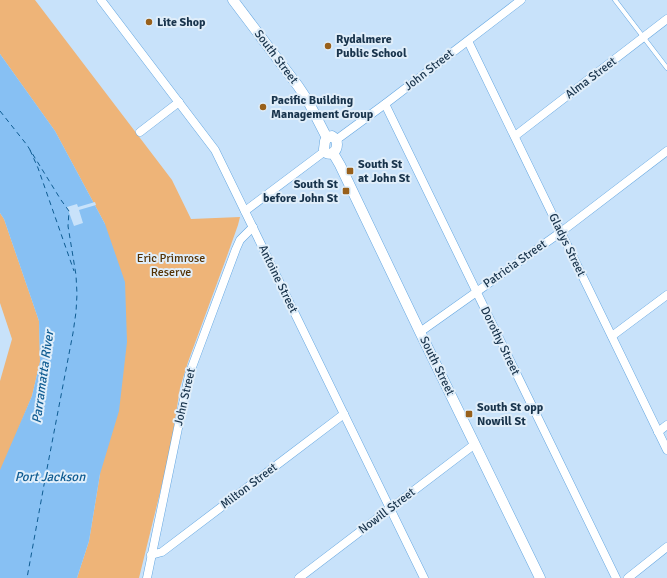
<svg xmlns="http://www.w3.org/2000/svg" width="667" height="578" viewBox="0 0 667 578" font-family="Signika,sans-serif">
<style>
.green{fill:#eeb478}
.water{fill:#87c0f3}
.pier{fill:#c8e2fa}
.lines{fill:none;stroke-linecap:round;stroke-linejoin:round}
.ferry{stroke:#0f5c92;stroke-width:1;stroke-dasharray:5 4;stroke-linecap:butt}
.service-casing{stroke:#65a7e1;stroke-width:5}
.minor-casing{stroke:#65a7e1;stroke-width:9}
.tertiary-casing{stroke:#65a7e1;stroke-width:11}
.service{stroke:#fff;stroke-width:4}
.minor{stroke:#fff;stroke-width:8}
.tertiary{stroke:#fff;stroke-width:10}
.poi-dot{fill:#98601b;stroke:#e0eefa;stroke-width:1.5}
.labels{text-anchor:middle;dominant-baseline:central;stroke-width:4;stroke-linejoin:round;paint-order:stroke}
.poi-label{font-size:12px;font-weight:bold;fill:#19344c;stroke:#e0eefa;text-anchor:start}
.street-label{font-size:12px;fill:#19344c;stroke:#e0eefa}
.park-label{font-size:12px;fill:#533102;stroke:#e0eefa}
.water-label{font-size:13px;font-style:italic;fill:#0f5c92;stroke:#e0eefa}
</style>
<rect width="100%" height="100%" fill="#c8e2fa"/>
<g class="green">
<polygon points="0,0 35,0 172,180 191,219 240,217 238,225 227,256 188,362 180,388 170,452 139,578 77,578 89,541 100,474 105,224 55,131 0,54"/>
<polygon points="0,213 4,219 39,321 40,362 32,396 0,473 0,381 12,339 0,303"/>
</g>
<polygon class="water" points="0,54 55,131 105,224 125,282 127,342 119,411 100,474 89,541 77,578 0,578 0,470 32,396 40,362 39,321 4,219 0,213"/>
<polygon class="pier" points="95,202 96,205 79,210 83,223 74,226 67,207 77,204 78,207"/>
<g class="lines">
<g class="ferry">
<polyline points="0,111 27,145 61,200 69,211 68,226 76,275 77,294 76,312 73,333 46,474 27,578"/>
<polyline points="30,150 38,168 74,271"/>
</g>
<defs>
<polyline id="service" points="615,0 667,68"/>
<g id="minor">
<polyline points="101,0 215,150 424,578"/>
<polyline points="468,41 667,450"/>
<polyline points="385,104 616,578"/>
<polyline points="140,132 179,102"/>
<polyline points="515,136 667,19"/>
<polyline points="336,140 385,104 521,0"/>
<polyline points="245,211 325,151"/>
<polyline points="420,332 561,232 667,151"/>
<polyline points="612,336 667,295"/>
<polyline points="658,432 667,425"/>
<polyline points="151,555 162,552 344,414"/>
<polyline points="147,578 189,375 236,249 240,240 253,227"/>
<polyline points="299,578 475,444"/>
<polyline points="628,578 667,547"/>
</g>
<g id="tertiary">
<polyline points="233,0 298,86 308,101 327,138"/>
<path d="M327,138L332,136C339,140 338,149 333,153"/>
<path d="M327,138L325,141L324,149C325,153 328,155 333,153"/>
<polyline points="333,153 340,165 420,332 540,578"/>
</g>
</defs>
<use href="#service" class="service-casing"/>
<use href="#minor" class="minor-casing"/>
<use href="#tertiary" class="tertiary-casing"/>
<use href="#service" class="service"/>
<use href="#minor" class="minor"/>
<use href="#tertiary" class="tertiary"/>
</g>
<g class="poi-dot">
<circle cx="149" cy="22" r="4"/>
<circle cx="328" cy="46" r="4"/>
<circle cx="263" cy="107" r="4"/>
<rect x="346" y="167" width="8" height="8" rx="2"/>
<rect x="342" y="187" width="8" height="8" rx="2"/>
<rect x="465" y="410" width="8" height="8" rx="2"/>
</g>
<g class="labels">
<g class="poi-label">
<text x="157" y="22">Lite Shop</text>
<text x="336" y="39">Rydalmere<tspan x="336" dy="14">Public School</tspan></text>
<text x="271" y="100">Pacific Building<tspan x="271" dy="14">Management Group</tspan></text>
<text x="358" y="164">South St<tspan x="358" dy="14">at John St</tspan></text>
<text x="338" y="184" text-anchor="end">South St<tspan x="338" dy="14">before John St</tspan></text>
<text x="477" y="407">South St opp<tspan x="477" dy="14">Nowill St</tspan></text>
</g>
<g class="street-label">
<text transform="translate(276 57) rotate(53)">South Street</text>
<text transform="translate(429 70) rotate(-38)">John Street</text>
<text transform="translate(591 78) rotate(-37)">Alma Street</text>
<text transform="translate(567 245) rotate(64)">Gladys Street</text>
<text transform="translate(515 264) rotate(-35)">Patricia Street</text>
<text transform="translate(278 279) rotate(64)">Antoine Street</text>
<text transform="translate(500 341) rotate(64)">Dorothy Street</text>
<text transform="translate(437 366) rotate(64)">South Street</text>
<text transform="translate(185 397) rotate(-77)">John Street</text>
<text transform="translate(249 486) rotate(-37)">Milton Street</text>
<text transform="translate(387 511) rotate(-37)">Nowill Street</text>
</g>
<g class="park-label">
<text x="171" y="258">Eric Primrose<tspan x="171" dy="14">Reserve</tspan></text>
</g>
<g class="water-label">
<text transform="translate(43 377) rotate(-82)">Parramatta River</text>
<text x="50" y="477">Port Jackson</text>
</g>
</g>
</svg>
